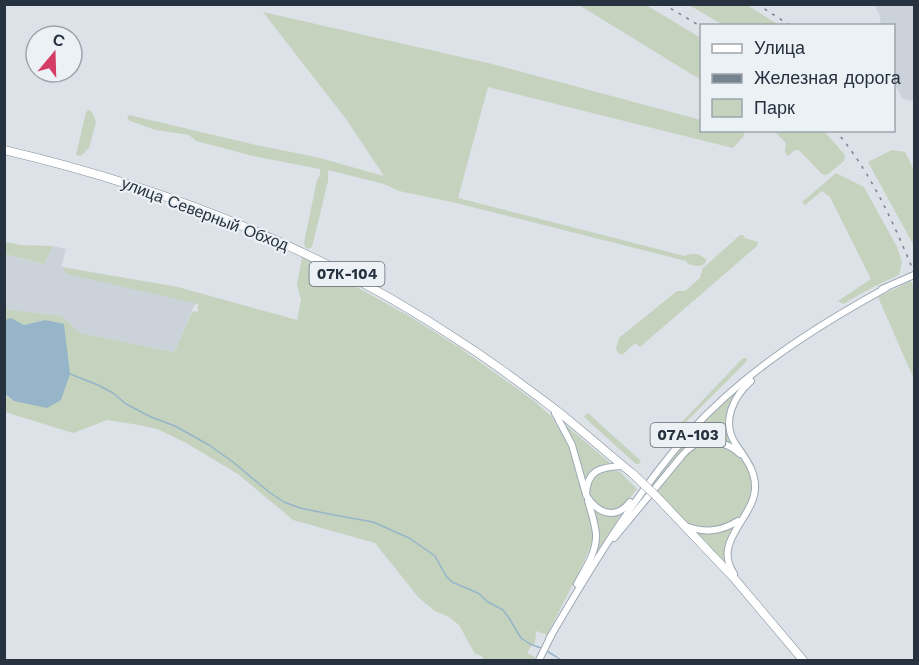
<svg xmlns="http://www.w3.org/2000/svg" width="919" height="665" viewBox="0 0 919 665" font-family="'Work Sans',sans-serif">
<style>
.built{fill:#cbd2da}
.green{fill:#c5d2be}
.water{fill:#96b5c9}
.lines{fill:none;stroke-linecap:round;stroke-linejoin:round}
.stream{stroke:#96b5c9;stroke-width:1.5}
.major-casing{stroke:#9ca8b4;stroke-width:8}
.highway-casing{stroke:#84929f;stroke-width:9}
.major{stroke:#fff;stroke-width:6}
.highway{stroke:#fff;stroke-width:8}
.rail{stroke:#768492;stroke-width:1.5;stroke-dasharray:3 6;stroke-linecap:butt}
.highway-bridge-casing{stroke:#84929f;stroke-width:9;stroke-linecap:butt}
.highway-bridge{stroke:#fff;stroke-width:8}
.labels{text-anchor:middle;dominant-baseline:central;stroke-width:4.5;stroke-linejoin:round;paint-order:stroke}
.shield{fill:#ecf1f5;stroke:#616b76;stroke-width:1.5}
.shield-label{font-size:15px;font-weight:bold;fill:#26323f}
.street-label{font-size:16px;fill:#26323f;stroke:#ecf1f5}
</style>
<rect width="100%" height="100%" fill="#dde2e8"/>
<g class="built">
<polygon points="874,5 914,5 914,101 903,99 894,84 894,26 881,25 879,13"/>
<polygon points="53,246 66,249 61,267 198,300 193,308 176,348 173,352 80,333 62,316 5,309 4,254 43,264"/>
</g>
<g class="green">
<polygon points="579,5 646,5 701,38 701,80"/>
<polygon points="689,5 747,5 779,25 723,25"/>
<path d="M263,12L492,64L701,120L702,130L745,131L743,137L733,148L488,87L458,198L685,256C694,252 699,254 706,259V262C701,268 695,266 688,264L686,261L456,203L399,191L384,184L328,170V181L312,247L308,249L305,247L304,243L317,180L320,175V169L253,156L196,141L189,135L156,130L130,121L127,118L129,115L256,145L316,157L384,176L346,119Z"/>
<polygon points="89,110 92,112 96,122 89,148 81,156 76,155 86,112"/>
<polygon points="774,131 824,131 845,155 844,161 827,175 822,174 799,150 795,150 788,156 785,152 786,143"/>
<polygon points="892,150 905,152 914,170 914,246 868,162"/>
<polygon points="836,173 864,187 897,247 902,262 899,275 875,286 843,304 838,301 871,279 830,197 822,191 805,205 802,202"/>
<polygon points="740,235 743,235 745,238 758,242 757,246 640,347 635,343 622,355 617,352 616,348 619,338 677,291 685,291 700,278 703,268"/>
<polygon points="5,242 21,245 53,246 44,264 5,254"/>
<polygon points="302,257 305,258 414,319 460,348 533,400 551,416 562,434 570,450 587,507 592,526 592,543 579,572 547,635 536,631 535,643 530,648 527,653 535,657 534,660 483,660 482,656 475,654 459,625 449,617 435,611 419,598 375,543 293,520 238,474 186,443 157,429 139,425 107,420 73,433 5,412 4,394 14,401 45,320 24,325 11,319 5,320 5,309 62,316 80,333 173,352 176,348 191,314 194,311 198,312 198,304 67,274 62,267 178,287 297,320 301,300 297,285"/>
<polygon points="911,281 914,289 914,378 909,368 878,297"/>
<polygon points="743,358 746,358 747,359 746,362 680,428 678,429 678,426"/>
<path d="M743,384C722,412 727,418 737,449L732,447L696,442L607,545L642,493L692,433Z"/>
<polygon points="586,414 589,414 641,461 639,464 636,464 584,417"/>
<polygon points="567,426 611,464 595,468 585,483 566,427"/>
<path d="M715,444C725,447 736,451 743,459C756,476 754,506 737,519C731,524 723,526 715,527C708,529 699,529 692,525C679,519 666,501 655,490L681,459L698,445Z"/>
<polygon points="609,469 620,472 637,489 622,508 607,511 592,502 589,494 589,486 596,474"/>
<polygon points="591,507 600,513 623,511 590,563 596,548"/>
<path d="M733,528C725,543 726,551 728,568L694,532C708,535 718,533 733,528Z"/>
</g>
<polygon class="water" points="11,318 24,325 45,320 64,324 70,374 61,400 47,408 14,401 5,394 5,320"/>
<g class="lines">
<g class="stream">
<polyline points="70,374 98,385 113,393 126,404 151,417 175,426 209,445 233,462 269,492 284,502 300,508 334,515 373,522 409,538 435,556 446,576 452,582 478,593 488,602 503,610 509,618 521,638 530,644 541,648"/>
<polyline points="545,650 555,656 561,660"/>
</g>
<defs>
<g id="major">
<polyline points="882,289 914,275"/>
<polyline points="555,413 572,445 585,491"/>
<path d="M623,466C601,467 587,469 586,495C597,513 615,521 630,502"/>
<path d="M685,526C704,533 720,532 738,521"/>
<path d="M614,538L680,458C684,453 689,448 694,445C709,437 729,443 740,454"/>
<path d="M734,574C712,541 753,519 755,489C756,470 744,457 735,443C721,421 734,396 751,381"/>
<path d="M577,584C585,569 597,552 596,534C595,523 591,511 588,501"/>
<path d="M549,639C591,567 634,496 689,433C744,372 815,327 886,288"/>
<polyline points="539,660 551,636"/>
</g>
<g id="highway">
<path d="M4,150C167,188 324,250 464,344C497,365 528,389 560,413C585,433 608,454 633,474"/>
<polyline points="656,496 733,577 803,660"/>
</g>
</defs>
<use href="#major" class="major-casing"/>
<use href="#highway" class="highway-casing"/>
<use href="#major" class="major"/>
<use href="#highway" class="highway"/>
<g class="rail">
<polyline points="663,4 702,27"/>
<polyline points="757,4 791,26"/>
<path d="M835,130C871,172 893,222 914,272"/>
</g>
<defs>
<polyline id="highway-bridge" points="633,474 656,496"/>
</defs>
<use href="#highway-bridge" class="highway-bridge-casing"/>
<use href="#highway-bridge" class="highway-bridge"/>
</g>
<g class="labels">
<g class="shield">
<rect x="309.5" y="262" width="75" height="24" rx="4.5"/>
<rect x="650.5" y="423" width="75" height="24" rx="4.5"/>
</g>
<g class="shield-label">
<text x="347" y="274">07К-104</text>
<text x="688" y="435">07А-103</text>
</g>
<g class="street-label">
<text transform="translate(205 214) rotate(21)">улица Северный Обход</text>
</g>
</g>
<rect width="919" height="665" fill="none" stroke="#26323f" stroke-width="12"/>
<rect x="700" y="24" width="195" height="108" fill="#ecf1f5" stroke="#9da5ac" stroke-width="1.5"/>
<rect x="712" y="44" width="30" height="9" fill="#ffffff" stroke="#9da5ac" stroke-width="1.5"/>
<text x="754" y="54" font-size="18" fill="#26323f">Улица</text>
<rect x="712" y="74" width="30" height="9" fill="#768492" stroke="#9da5ac" stroke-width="1.5"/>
<text x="754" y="84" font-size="18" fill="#26323f">Железная дорога</text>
<rect x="712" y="99" width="30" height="18" fill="#c5d2be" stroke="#9da5ac" stroke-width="1.5"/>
<text x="754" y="114" font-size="18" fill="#26323f">Парк</text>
<g transform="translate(54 54) rotate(19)"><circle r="28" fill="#ecf1f5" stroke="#9da5ac" stroke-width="1.5"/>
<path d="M0-4.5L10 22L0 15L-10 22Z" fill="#d33c65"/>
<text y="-9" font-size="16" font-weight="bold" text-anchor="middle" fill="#26323f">С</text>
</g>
</svg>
